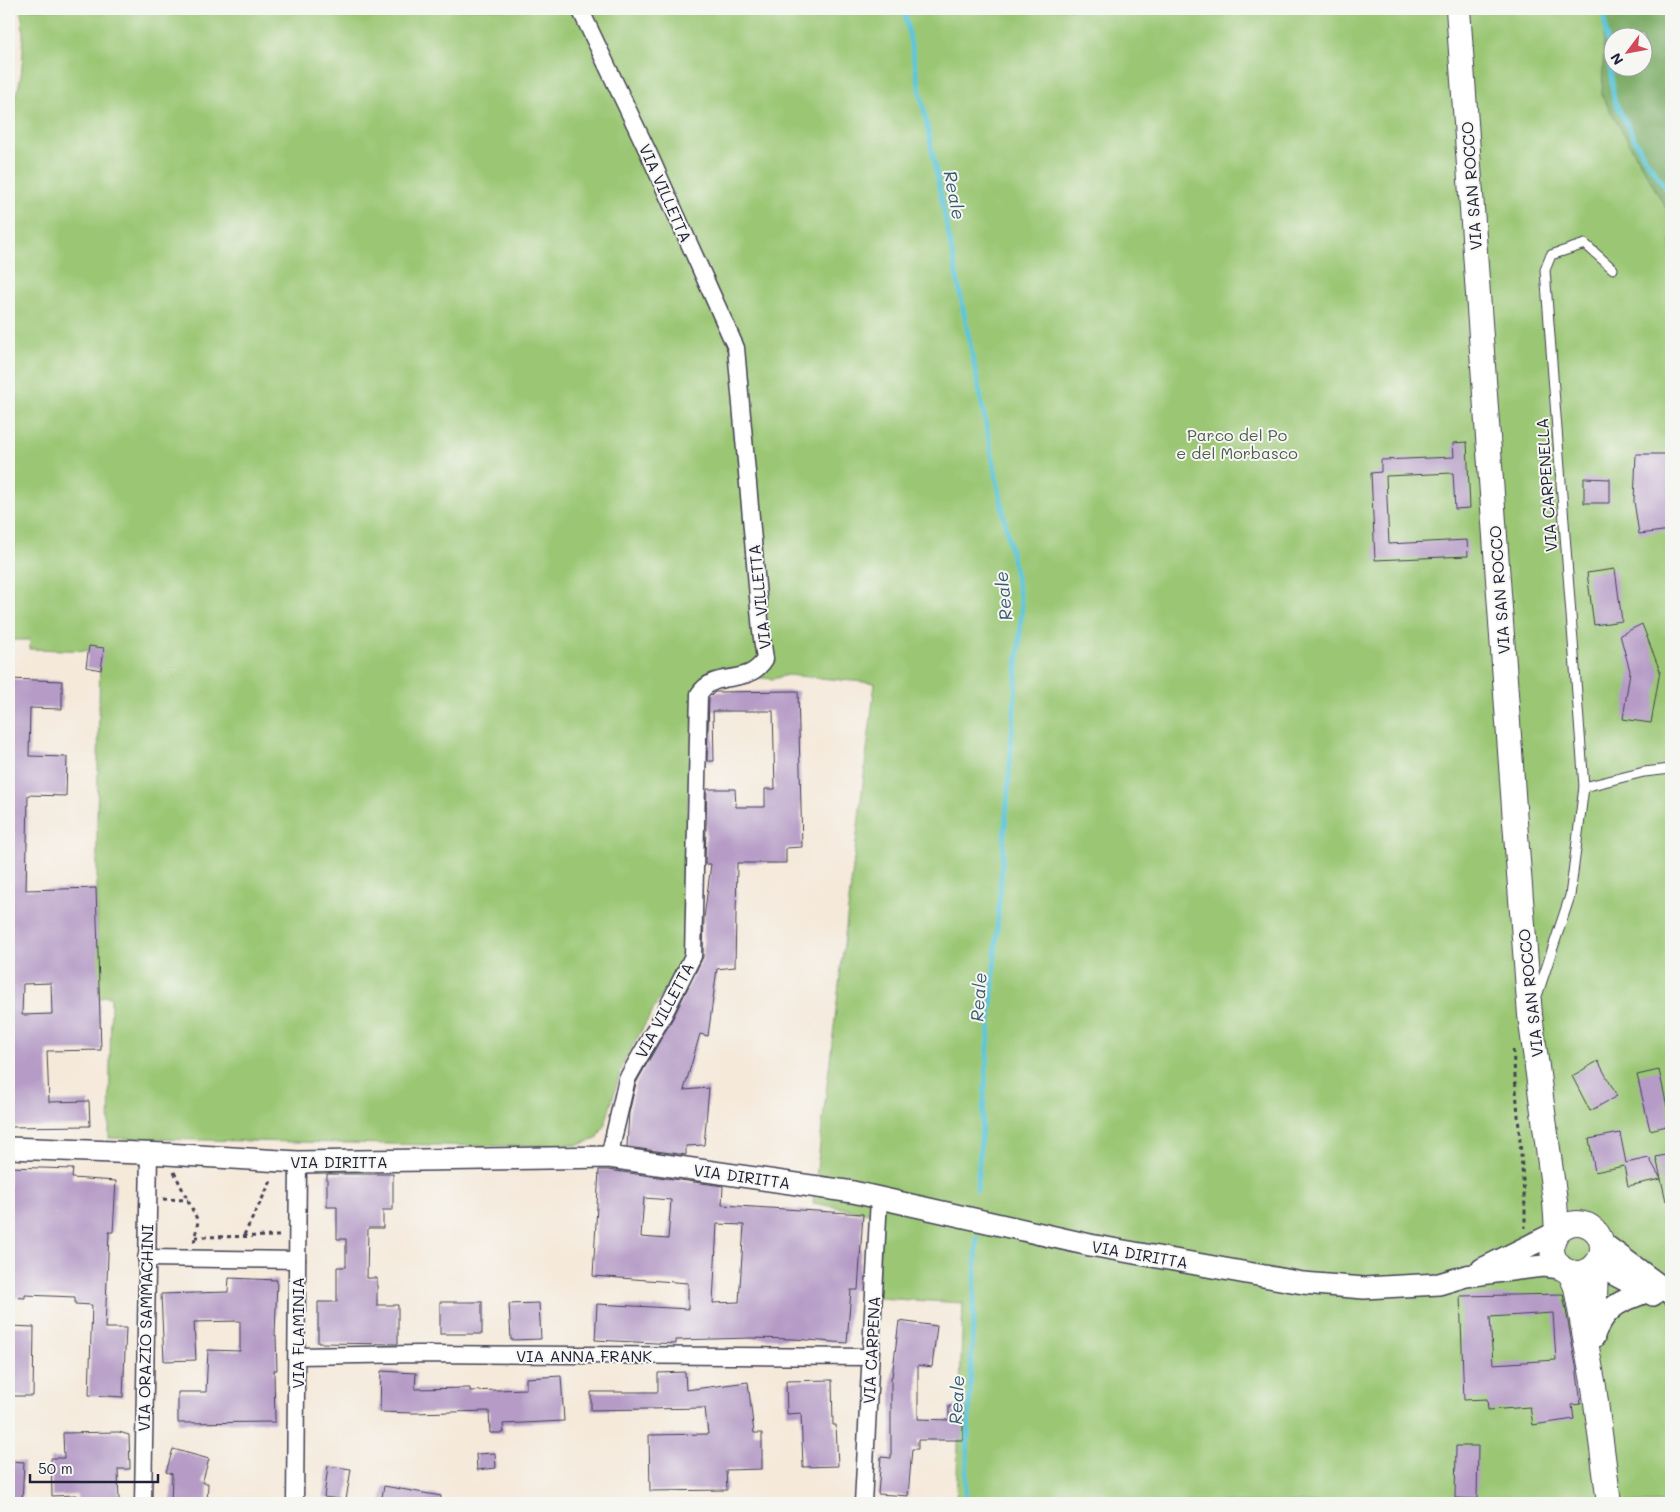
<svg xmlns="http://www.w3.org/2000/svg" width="1680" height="1512" viewBox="0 0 1680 1512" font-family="Mali,sans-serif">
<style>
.green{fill:#9bc774;stroke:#5e7458;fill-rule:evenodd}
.forest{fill:#7cac66;stroke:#4f6750;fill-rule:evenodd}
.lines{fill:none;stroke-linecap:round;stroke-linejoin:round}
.stream{stroke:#5ec6da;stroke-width:5}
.building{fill:#b59bc6;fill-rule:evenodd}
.service-casing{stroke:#424053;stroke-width:11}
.minor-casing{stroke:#424053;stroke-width:19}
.tertiary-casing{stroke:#424053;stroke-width:24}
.secondary-casing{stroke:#424053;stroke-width:26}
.path{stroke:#424053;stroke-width:3;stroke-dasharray:4 4;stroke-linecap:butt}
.service{stroke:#fff;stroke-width:9}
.minor{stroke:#fff;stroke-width:16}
.tertiary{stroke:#fff;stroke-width:21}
.secondary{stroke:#fff;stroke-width:24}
.labels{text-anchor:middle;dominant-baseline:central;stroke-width:4;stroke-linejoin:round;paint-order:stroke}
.street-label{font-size:16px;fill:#22223b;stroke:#f6f6f2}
.park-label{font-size:16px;fill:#4c5c4f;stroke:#f6f6f2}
.water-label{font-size:18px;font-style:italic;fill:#375b73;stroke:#f6f6f2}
</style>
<rect width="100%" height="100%" fill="#f6f6f2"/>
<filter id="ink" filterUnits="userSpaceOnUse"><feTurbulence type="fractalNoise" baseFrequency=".02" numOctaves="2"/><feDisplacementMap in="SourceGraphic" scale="10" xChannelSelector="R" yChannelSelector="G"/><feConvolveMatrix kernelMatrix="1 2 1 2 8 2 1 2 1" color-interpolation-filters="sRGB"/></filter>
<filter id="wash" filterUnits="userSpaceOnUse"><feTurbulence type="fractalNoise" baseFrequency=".0096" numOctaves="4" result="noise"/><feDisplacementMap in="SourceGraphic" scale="20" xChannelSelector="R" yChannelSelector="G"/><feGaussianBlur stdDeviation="1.12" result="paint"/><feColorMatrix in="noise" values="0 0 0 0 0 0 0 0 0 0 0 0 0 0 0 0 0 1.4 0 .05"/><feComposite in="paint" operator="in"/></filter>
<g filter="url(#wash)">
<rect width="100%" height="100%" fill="#f5e9da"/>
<path class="green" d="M20,9H1671V1503H956L963,1303L877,1298L881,1215L813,1203L875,683L787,675L773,679L712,673L700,681L695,688L684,870L683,958L624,1061L605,1124L597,1139L577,1145L482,1146L109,1138L111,997L105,996L97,1000V824L100,651L30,649V640H9V114C21,85 23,72 23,40C23,29 23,20 20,9ZM1612,38H1642V68H1612Z"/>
<path class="forest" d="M1605,9H1671V217L1602,96ZM1612,38H1642V68H1612Z"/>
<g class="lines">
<g class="stream">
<polyline points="904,9 1022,607 977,1190"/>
<polyline points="1603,9 1614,100 1642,153 1671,196"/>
<polyline points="965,1503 977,1238"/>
</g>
</g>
<g id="blocks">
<g class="building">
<polygon points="1467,442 1470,508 1455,509 1453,473 1386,476 1389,544 1467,540 1468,556 1375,560 1371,473 1381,472 1381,460 1454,457 1453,443"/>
<polygon points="1636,454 1671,454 1671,530 1639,534 1634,501"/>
<polygon points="1584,478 1610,479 1610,503 1584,503"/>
<polygon points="1615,569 1622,621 1594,625 1587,573"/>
<polygon points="1642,624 1660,671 1651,723 1623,719 1630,671 1620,635"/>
<polygon points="89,646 104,648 101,670 86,667"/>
<path d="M9,679L62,681V709L30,708L29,756L67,757L66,796L28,795L26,890L96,888L101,1050L47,1051L49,1102L89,1101L90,1126L9,1127ZM51,983L52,1014L22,1015L23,984Z"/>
<polygon points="798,691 802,847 786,848 786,863 737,863 735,967 717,969 708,1036 700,1034 684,1090 709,1088 704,1145 686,1146 686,1155 627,1147 629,1113 636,1083 674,1016 703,957 704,918 711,864 705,864 707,789 735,789 736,807 765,807 765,789 775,789 773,711 713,711 714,761 707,761 709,698 715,692"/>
<polygon points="1598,1061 1617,1096 1590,1111 1572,1076"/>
<polygon points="1659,1070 1671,1125 1650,1130 1637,1075"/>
<polygon points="1620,1133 1626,1163 1649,1158 1661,1179 1656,1157 1670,1154 1671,1200 1666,1201 1661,1179 1628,1186 1624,1166 1595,1172 1589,1139"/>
<polygon points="9,1167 73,1169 72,1178 116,1181 113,1232 109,1232 105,1328 126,1328 123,1397 89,1395 92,1305 75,1304 75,1297 25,1295 25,1298 9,1297"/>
<path d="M599,1170H608L723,1186L722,1205L863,1214L858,1290H851L847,1343L794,1339L751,1338L676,1340V1344L595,1340L597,1304L688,1309V1283L593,1276ZM644,1198L671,1200L668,1239L641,1237ZM717,1224L744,1225L739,1302L713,1303Z"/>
<polygon points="327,1174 393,1174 393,1210 383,1210 383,1228 368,1228 367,1278 377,1278 377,1305 398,1305 398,1344 318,1343 318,1302 337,1302 337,1267 346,1267 346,1239 337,1239 337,1207 327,1207"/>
<polygon points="229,1278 277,1280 275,1336 276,1336 277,1370 274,1370 275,1422 178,1423 178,1392 206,1392 208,1350 240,1351 240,1321 194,1322 196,1360 164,1361 161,1294 228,1292"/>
<path d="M1563,1294L1576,1366L1581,1404L1572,1405L1574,1419L1533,1425L1530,1407L1488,1410L1487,1399L1464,1400L1460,1296ZM1553,1313L1556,1360L1493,1364L1490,1317Z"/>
<rect x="440" y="1302" width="42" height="32"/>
<polygon points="539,1303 541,1339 511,1340 509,1304"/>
<polygon points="899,1321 937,1326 932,1367 918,1365 918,1419 949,1420 949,1406 963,1407 963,1440 918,1440 918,1449 912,1449 908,1496 878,1494 881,1457 891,1458 891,1377 892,1377"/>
<polygon points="9,1326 34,1327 33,1396 9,1396"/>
<polygon points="381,1371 416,1373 415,1389 470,1388 470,1391 526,1389 526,1378 561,1376 564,1421 503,1424 504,1433 490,1433 489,1411 414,1413 380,1412"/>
<polygon points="685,1372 686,1390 748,1382 754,1433 762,1433 762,1469 726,1470 727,1490 650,1491 649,1435 708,1434 705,1408 591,1410 591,1392 658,1392 658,1373"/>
<polygon points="832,1380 833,1425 836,1425 838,1466 803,1467 801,1413 787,1414 786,1381"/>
<polygon points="119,1432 129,1435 130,1469 118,1469 119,1503 78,1503 77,1495 52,1496 51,1458 64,1458 63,1433"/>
<polygon points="1456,1446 1478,1446 1477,1499 1455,1498"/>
<polygon points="173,1449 209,1459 202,1483 208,1483 207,1503 171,1503 172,1474 166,1472"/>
<polygon points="495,1453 496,1468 477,1470 476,1454"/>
<polygon points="9,1461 24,1462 22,1503 9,1503"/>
<polygon points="328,1466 351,1469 346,1500 324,1497"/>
<polygon points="384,1486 441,1496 440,1503 381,1503"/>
</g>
</g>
</g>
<g filter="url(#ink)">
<use href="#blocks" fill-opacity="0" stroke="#424053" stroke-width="1"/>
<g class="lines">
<defs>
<g id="service">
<polyline points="1584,787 1644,772 1671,769"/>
<polyline points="1537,996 1570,896 1584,787 1545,270 1551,255 1585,244 1613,269"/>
</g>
<g id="minor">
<path d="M580,9L648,152L736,348L761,631L765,659C747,688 716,668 699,694L693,956L665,1012L627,1079L609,1157"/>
<polyline points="146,1258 297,1260"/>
<polyline points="297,1356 420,1354 870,1357"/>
<polyline points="143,1503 149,1153"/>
<polyline points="295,1503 298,1162"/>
<polyline points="863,1503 879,1198"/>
</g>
<g id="tertiary">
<polyline points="9,1148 166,1154 298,1162 609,1157 853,1192 1090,1245 1303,1283 1364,1288 1439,1284 1466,1276 1534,1267 1544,1266 1561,1268"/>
<polyline points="1601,1242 1671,1294"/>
<polyline points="1596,1265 1653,1295"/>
<polyline points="1482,1269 1557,1232"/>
<path d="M1594,1337C1594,1331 1597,1328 1600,1323C1612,1303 1625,1300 1646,1292"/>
</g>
<g id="secondary">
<polyline points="1458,9 1515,822 1530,1015 1555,1201 1557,1232"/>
<circle cx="1577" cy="1248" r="25"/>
<polyline points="1570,1273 1576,1287 1594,1387 1609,1503"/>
<polyline points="1594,1331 1596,1265"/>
</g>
</defs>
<use href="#service" class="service-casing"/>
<use href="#minor" class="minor-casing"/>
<use href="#tertiary" class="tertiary-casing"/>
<use href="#secondary" class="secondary-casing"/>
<g class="path">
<polyline points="1513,1050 1525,1207 1525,1228"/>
<polyline points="174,1172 198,1221 194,1243"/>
<polyline points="163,1199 188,1200"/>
<polyline points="244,1235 271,1181 274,1181"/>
<polyline points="195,1237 282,1236"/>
</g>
<use href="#service" class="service"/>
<use href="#minor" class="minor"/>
<use href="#tertiary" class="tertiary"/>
<use href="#secondary" class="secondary"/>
</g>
</g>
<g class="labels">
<g class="street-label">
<text transform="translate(1471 186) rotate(-94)">VIA SAN ROCCO</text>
<text transform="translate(666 193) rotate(66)">VIA VILLETTA</text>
<text transform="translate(1546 485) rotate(-94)">VIA CARPENELLA</text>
<text transform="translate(1499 590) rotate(-94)">VIA SAN ROCCO</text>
<text transform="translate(759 597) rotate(-96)">VIA VILLETTA</text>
<text transform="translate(1530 993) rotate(-96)">VIA SAN ROCCO</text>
<text transform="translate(664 1010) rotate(-62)">VIA VILLETTA</text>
<text x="339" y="1161">VIA DIRITTA</text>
<text transform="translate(742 1176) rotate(8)">VIA DIRITTA</text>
<text transform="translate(1140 1254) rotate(10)">VIA DIRITTA</text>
<text transform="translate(145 1328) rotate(-89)">VIA ORAZIO SAMMACHINI</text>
<text transform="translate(297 1333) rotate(-90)">VIA FLAMINIA</text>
<text transform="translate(871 1350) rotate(-87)">VIA CARPENA</text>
<text x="584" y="1355">VIA ANNA FRANK</text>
</g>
<g class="park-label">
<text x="1237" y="434">Parco del Po<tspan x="1237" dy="18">e del Morbasco</tspan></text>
</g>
<g class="water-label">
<text transform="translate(955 195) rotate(79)">Reale</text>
<text transform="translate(1003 596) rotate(-96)">Reale</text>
<text transform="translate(978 997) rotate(-86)">Reale</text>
<text transform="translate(956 1400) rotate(-87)">Reale</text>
</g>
</g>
<rect width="1680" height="1512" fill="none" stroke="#f6f6f2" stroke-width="30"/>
<g transform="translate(1628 52) rotate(238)"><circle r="24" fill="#f6f6f2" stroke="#a1a1a9"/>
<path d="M0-4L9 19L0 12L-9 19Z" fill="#d1495b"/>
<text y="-8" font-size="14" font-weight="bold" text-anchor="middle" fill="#22223b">N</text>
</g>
<path d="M30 1474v8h128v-8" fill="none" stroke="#22223b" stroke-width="2.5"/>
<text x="38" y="1474" font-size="15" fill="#22223b" stroke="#f6f6f2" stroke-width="4" paint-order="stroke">50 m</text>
</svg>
